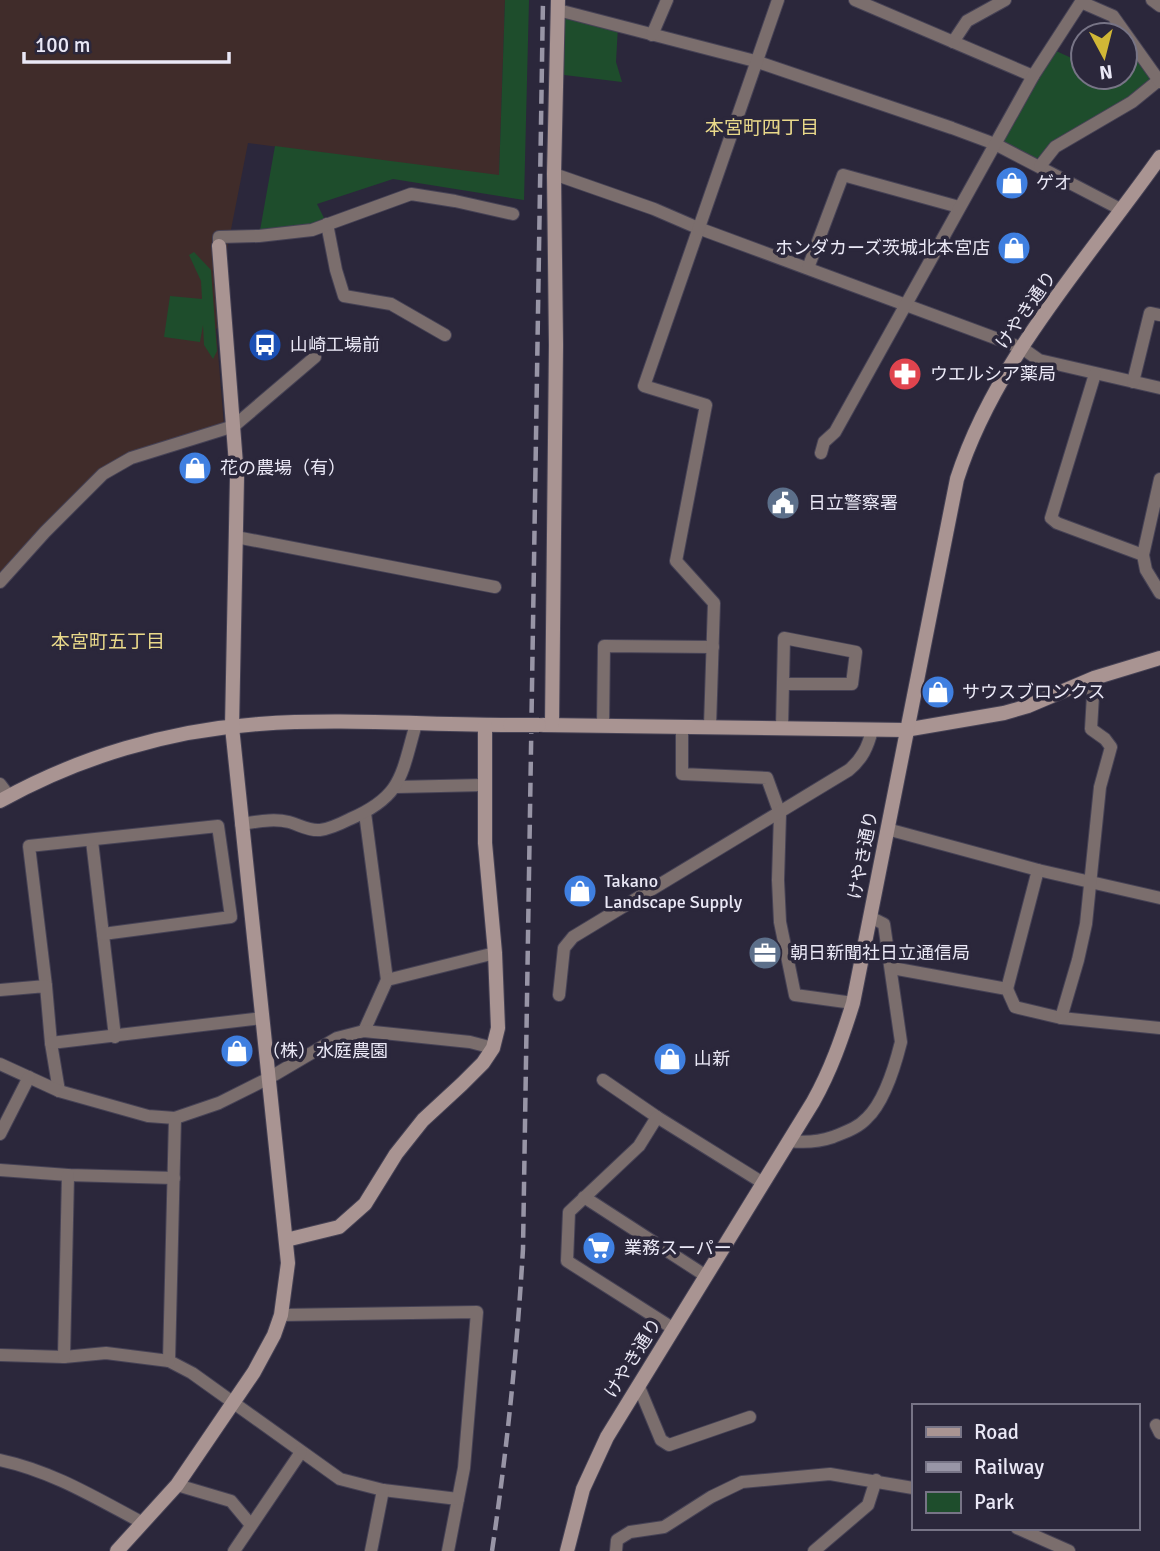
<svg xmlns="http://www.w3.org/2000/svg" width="1160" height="1551" viewBox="0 0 1160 1551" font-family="Signika,'Noto Sans JP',sans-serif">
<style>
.industrial{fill:#402c2a}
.green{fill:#1e4d2c}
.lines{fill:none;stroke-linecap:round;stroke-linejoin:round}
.street-casing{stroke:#464255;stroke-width:14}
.secondary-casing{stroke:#464255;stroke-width:16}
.street{stroke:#7b6e6d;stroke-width:12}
.secondary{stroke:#a99492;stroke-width:14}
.rail{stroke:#9895a6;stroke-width:4.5;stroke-dasharray:14 7;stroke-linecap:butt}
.secondary-bridge-casing{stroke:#464255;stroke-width:16;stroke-linecap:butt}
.secondary-bridge{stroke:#a99492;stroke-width:14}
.labels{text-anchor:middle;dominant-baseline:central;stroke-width:7;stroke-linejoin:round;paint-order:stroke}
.poi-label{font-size:18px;fill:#eae8f6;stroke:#2b273b;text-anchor:start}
.street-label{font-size:18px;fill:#eae8f6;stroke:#2b273b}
.neighbourhood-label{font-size:19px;fill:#e9d98a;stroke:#2b273b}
</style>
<rect width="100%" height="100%" fill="#2b273b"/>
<polygon class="industrial" points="0,0 505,0 499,176 248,143 225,260 230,320 216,329 224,426 126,460 0,582"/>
<g class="green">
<polygon points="505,0 529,0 524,200 393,179 317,204 327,224 259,236 275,146 499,175"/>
<polygon points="558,10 618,26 616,62 622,82 556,74"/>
<polygon points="1125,38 1154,77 1127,100 1038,159 1003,141 1054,50 1078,61 1083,55 1083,77 1125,77"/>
<polygon points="194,252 211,270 217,351 213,359 204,345 203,325 200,342 164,337 170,296 202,299 201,281 189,255"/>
</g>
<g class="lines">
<defs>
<g id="street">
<polyline points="855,0 1033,76"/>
<polyline points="1152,0 1160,6"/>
<polyline points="558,10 755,61 952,128 995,144 1122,210"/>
<polyline points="652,35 667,0"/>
<polyline points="953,42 967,21 1005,0"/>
<polyline points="1040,166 1055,147 1132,102 1159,80"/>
<polyline points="554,174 654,209 698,228 1022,348 1039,360 1160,388"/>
<polyline points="327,224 336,270 344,296 391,304 445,335"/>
<polyline points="219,246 219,237 259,236 312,230 411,194 455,201 513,214"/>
<polyline points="808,268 843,175 959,207"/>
<polyline points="1095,374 1051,518 1057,523 1143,555"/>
<polyline points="1133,382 1150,313 1160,315"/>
<polyline points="821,453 824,442 835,432 1033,76 1081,2 1113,16 1160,82"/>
<polyline points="1160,479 1143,555 1146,570 1160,593"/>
<polyline points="236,537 495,587"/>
<polyline points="0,582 45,532 103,474 131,458 234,426 315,357"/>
<polyline points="603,725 604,646 713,647"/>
<polyline points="682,726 682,774 767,778 780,814 778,880 780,922 795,995 853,1003"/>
<polyline points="710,726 714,603 676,561 706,405 644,386 778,0"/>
<polyline points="782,727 784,638 856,652 852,684 783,684"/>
<polyline points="0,784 9,796"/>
<polyline points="396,787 484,785"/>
<polyline points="365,813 387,980"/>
<path d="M241,824C256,822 273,818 289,822C300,825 308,831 320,830C330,829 340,824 350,819C403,796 401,775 416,724"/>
<polyline points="887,829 1038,870 1160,898"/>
<polyline points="92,841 115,1037"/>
<polyline points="892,968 1007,989 1015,1007 1061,1018 1160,1028"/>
<polyline points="46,986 29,846 218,826 231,917 103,934"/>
<polyline points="1007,989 1038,870"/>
<polyline points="0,990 46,986 51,1043 59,1091"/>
<path d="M559,995L564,948L573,937L849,770C862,759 868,747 872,730"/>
<polyline points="1061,1018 1078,960 1086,924 1100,787 1111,747 1105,739 1091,729 1094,678"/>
<polyline points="364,1031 387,980 495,953"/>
<polyline points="51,1043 262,1018"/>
<polyline points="0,1064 59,1091 148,1116 175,1118 219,1103 269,1078 337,1038 364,1031 470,1042 493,1048"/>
<polyline points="603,1080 657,1117 763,1183"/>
<polyline points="657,1117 639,1146 569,1212 567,1261 674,1329"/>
<polyline points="0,1134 29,1077"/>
<path d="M790,1141C806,1143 818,1142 833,1137C845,1132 858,1128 867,1118C885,1101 895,1066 901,1042L884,924L870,917"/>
<polyline points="0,1170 68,1175 174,1178"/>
<polyline points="584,1197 706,1276"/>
<polyline points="281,1315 477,1312 464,1468 448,1551"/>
<polyline points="0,1355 64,1357 106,1353 169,1361 192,1373 340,1479 383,1490 458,1499"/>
<polyline points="64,1357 68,1175"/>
<polyline points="169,1361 175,1118"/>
<polyline points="639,1387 661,1440 669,1445 750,1417"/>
<polyline points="1156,1425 1160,1433"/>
<path d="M0,1460C52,1471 96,1498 143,1523"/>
<polyline points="177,1485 231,1501 251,1525"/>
<polyline points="1017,1528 1069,1551"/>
<polyline points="234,1551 301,1452"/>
<polyline points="371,1551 383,1490"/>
<polyline points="616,1551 617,1540 630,1532 664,1527 711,1497 742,1482 830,1474 913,1488"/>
<polyline points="814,1551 868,1505 876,1480"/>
</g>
<g id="secondary">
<polyline points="543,725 905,730 1004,713 1028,706 1094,678 1160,658"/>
<polyline points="552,725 556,345 554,174 558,0"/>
<path d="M0,801C79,757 169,730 259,724C342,718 427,725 510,725"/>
<polyline points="286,1240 339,1227 365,1204 396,1154 423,1120 462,1084 483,1063 493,1048 498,1028 495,953 485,843 485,725"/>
<polyline points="117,1551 177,1485 254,1372 274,1335 281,1315 288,1263 232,727 237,477 219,246"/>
<path d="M567,1551L583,1489L607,1437L813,1102C831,1070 842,1038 853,1003L957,479C995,360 1088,259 1160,157"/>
</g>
</defs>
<use href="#street" class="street-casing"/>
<use href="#secondary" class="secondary-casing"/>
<use href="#street" class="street"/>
<use href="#secondary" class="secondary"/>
<path class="rail" d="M492,1551C507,1450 517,1350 523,1249L543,0"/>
<defs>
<polyline id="secondary-bridge" points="510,725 539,725"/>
</defs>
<use href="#secondary-bridge" class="secondary-bridge-casing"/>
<use href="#secondary-bridge" class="secondary-bridge"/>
</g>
<defs>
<symbol id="shop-disc" viewBox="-11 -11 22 22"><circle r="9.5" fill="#3f7fe0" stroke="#2b273b"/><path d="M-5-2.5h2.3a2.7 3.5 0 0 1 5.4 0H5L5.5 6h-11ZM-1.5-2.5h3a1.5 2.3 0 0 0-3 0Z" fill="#fff"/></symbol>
<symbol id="bus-disc" viewBox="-11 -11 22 22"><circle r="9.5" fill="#1a4fb4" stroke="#2b273b"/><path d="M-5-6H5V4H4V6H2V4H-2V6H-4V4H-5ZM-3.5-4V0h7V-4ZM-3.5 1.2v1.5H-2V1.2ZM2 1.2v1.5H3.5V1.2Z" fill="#fff"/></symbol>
<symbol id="pharmacy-disc" viewBox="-11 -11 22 22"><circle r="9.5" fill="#e0444e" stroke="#2b273b"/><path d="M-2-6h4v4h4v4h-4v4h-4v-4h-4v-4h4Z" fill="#fff"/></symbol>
<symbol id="civic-disc" viewBox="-11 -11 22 22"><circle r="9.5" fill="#5c6f8a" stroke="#2b273b"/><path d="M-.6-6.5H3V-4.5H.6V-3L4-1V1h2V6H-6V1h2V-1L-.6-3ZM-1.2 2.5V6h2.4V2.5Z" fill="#fff"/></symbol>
<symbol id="office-disc" viewBox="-11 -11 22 22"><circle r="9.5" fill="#5c6f8a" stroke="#2b273b"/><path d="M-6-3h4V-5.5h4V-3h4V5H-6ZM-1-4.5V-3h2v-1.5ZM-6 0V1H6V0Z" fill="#fff"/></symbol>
<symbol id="supermarket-disc" viewBox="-11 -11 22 22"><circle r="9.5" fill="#3f7fe0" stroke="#2b273b"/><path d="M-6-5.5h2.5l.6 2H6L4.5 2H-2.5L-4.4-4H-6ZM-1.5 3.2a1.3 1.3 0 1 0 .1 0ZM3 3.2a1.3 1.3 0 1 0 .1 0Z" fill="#fff"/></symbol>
</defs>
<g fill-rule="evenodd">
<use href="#shop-disc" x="993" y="164" width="38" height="38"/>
<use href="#shop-disc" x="995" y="229" width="38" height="38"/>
<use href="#bus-disc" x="246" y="326" width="38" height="38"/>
<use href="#pharmacy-disc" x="886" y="355" width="38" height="38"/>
<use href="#shop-disc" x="176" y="449" width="38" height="38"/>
<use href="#civic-disc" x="764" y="484" width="38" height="38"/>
<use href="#shop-disc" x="919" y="673" width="38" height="38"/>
<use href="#shop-disc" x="561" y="872" width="38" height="38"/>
<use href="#office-disc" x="746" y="934" width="38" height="38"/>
<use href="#shop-disc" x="218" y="1032" width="38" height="38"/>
<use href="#shop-disc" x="651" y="1040" width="38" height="38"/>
<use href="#supermarket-disc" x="580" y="1229" width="38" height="38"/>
</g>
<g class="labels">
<g class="poi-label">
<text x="1036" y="183">ゲオ</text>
<text x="990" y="248" text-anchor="end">ホンダカーズ茨城北本宮店</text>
<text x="290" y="345">山崎工場前</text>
<text x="930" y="374">ウエルシア薬局</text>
<text x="220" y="468">花の農場（有）</text>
<text x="808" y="503">日立警察署</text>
<text x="962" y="692">サウスブロンクス</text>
<text x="604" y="881">Takano<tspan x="604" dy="21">Landscape Supply</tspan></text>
<text x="790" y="953">朝日新聞社日立通信局</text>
<text x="262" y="1051">（株）水庭農園</text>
<text x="694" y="1059">山新</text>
<text x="624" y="1248">業務スーパー</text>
</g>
<g class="street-label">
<text transform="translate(1026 310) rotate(-55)">けやき通り</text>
<text transform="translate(863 855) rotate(-79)">けやき通り</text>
<text transform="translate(633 1358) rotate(-58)">けやき通り</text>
</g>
<g class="neighbourhood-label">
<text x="762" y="128">本宮町四丁目</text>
<text x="108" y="642">本宮町五丁目</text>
</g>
</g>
<rect x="912" y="1404" width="228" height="126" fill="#2b273b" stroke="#777486" stroke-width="2"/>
<rect x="926" y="1427" width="35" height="10" fill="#a99492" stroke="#777486" stroke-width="2"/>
<text x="974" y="1439" font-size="21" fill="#eae8f6">Road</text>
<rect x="926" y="1462" width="35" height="10" fill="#9895a6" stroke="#777486" stroke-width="2"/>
<text x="974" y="1474" font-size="21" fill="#eae8f6">Railway</text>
<rect x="926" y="1492" width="35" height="21" fill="#1e4d2c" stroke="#777486" stroke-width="2"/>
<text x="974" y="1509" font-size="21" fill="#eae8f6">Park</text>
<g transform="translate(1104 56) rotate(173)"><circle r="33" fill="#2b273b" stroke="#777486" stroke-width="2"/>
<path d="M0-5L12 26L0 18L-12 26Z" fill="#d1b736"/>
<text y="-10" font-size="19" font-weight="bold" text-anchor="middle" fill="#eae8f6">N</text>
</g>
<path d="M24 52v10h205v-10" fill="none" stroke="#eae8f6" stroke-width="3.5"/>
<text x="35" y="52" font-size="21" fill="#eae8f6" stroke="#2b273b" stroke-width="5" paint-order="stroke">100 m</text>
</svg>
